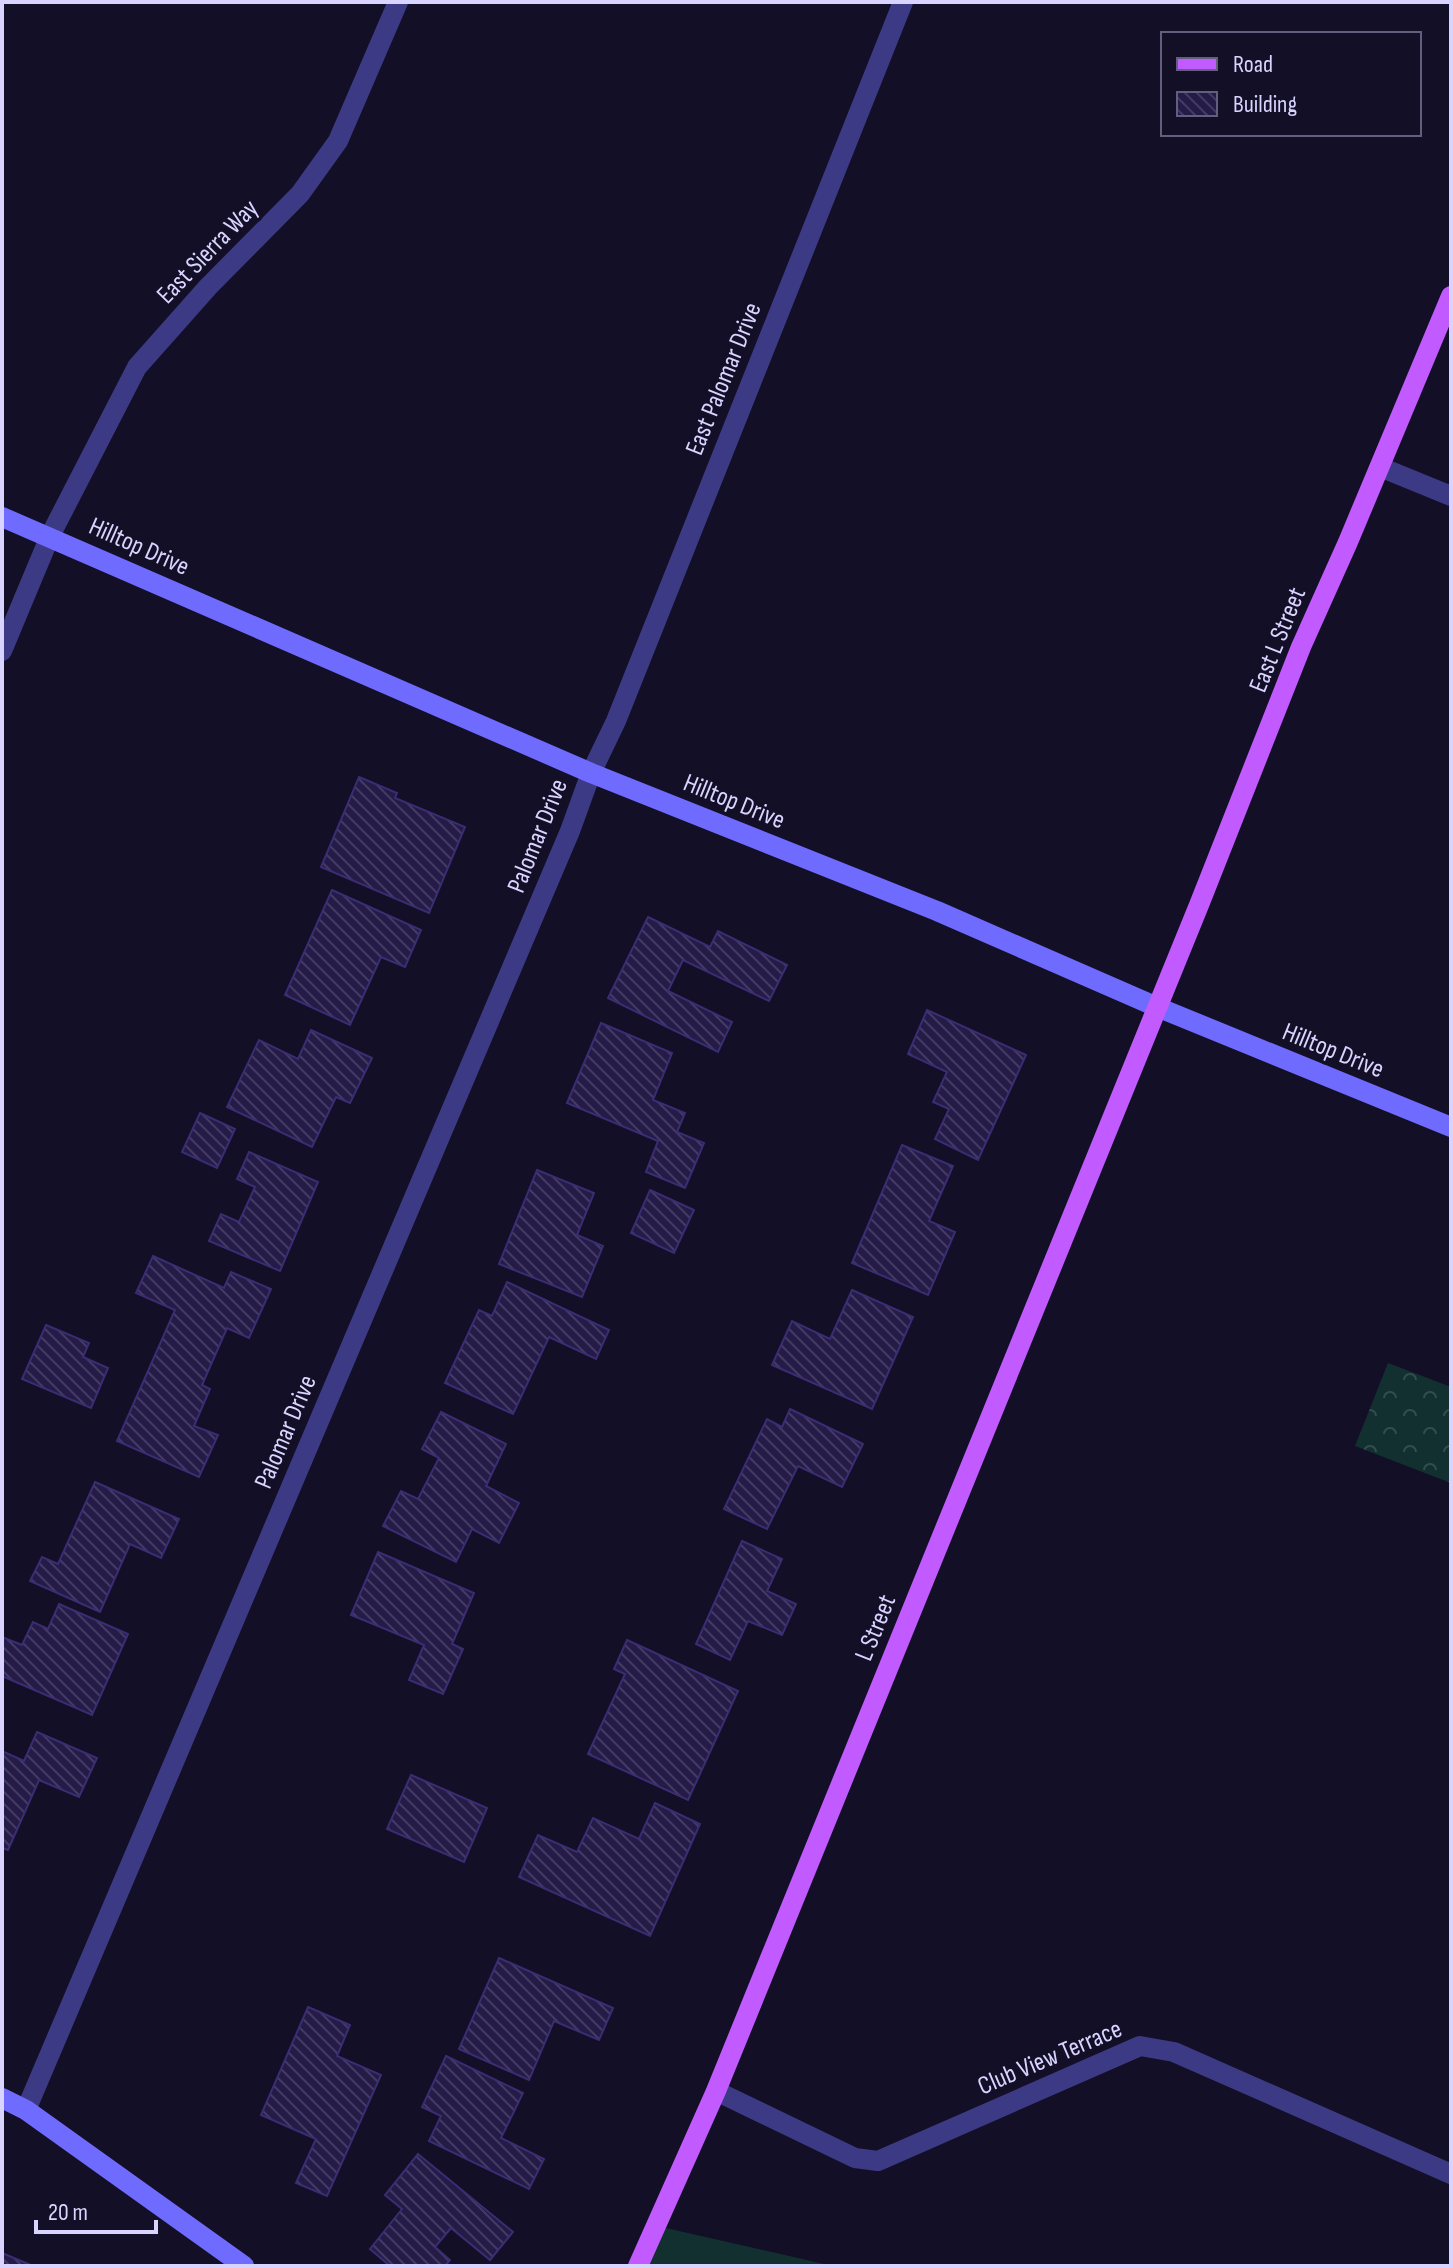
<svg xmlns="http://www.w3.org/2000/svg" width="1453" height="2268" viewBox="0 0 1453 2268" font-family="'Sofia Sans Condensed',sans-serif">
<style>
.green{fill:#12302f}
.forest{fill:url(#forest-crowns)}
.building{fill:url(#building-back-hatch);stroke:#3b2d73;stroke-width:2}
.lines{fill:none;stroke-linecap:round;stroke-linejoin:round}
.street{stroke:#3d3a85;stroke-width:20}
.secondary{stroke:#6f6bff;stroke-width:20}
.primary{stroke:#c25bff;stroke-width:20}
.labels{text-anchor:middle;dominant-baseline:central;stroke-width:7;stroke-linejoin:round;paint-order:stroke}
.street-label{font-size:26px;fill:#d9d4ff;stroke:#130f26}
</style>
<defs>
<pattern id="forest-crowns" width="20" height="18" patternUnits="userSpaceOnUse" patternTransform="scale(2)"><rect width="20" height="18" fill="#12302f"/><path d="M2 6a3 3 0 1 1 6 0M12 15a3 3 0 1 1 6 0" fill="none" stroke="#344d4e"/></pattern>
<pattern id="building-back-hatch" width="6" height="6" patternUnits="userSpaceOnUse" patternTransform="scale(2)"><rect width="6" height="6" fill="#241b47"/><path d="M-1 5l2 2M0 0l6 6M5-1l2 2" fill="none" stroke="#433b63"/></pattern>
</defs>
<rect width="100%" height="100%" fill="#130f26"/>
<polygon class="green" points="657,2226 833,2266 639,2266"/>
<polygon class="forest" points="1388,1363 1451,1387 1451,1483 1355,1446"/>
<g class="building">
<polygon points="359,777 397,793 395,798 465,827 429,913 321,867"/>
<polygon points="332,890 421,930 405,967 381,957 350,1025 285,995"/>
<polygon points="648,917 710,947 718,931 787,965 769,1001 683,960 668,991 732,1022 718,1052 608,998"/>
<polygon points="927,1010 1026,1055 978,1160 935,1139 949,1109 933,1102 947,1072 908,1054"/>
<polygon points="601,1023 672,1053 653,1100 685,1113 677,1132 704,1143 685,1188 646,1172 658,1141 567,1103"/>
<polygon points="311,1030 372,1058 350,1103 336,1097 312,1147 227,1107 259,1040 298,1059"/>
<polygon points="200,1113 235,1129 217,1168 182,1152"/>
<polygon points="902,1145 953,1166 929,1221 955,1232 928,1295 852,1263"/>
<polygon points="249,1152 318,1182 280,1271 209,1241 221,1214 239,1222 255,1187 237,1179"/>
<polygon points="537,1170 594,1193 577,1235 603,1246 582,1297 499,1264"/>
<polygon points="650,1190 694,1210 674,1253 631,1233"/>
<polygon points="153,1256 224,1288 231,1272 271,1289 249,1338 227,1328 202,1385 210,1389 194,1426 218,1435 199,1477 117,1441 175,1310 136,1293"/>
<polygon points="507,1282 609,1330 596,1359 549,1337 513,1414 445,1383 479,1310 492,1316"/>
<polygon points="852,1290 913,1317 872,1409 772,1365 792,1321 830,1339"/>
<polygon points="46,1325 89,1343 83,1357 108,1368 91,1408 22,1379"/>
<polygon points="790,1409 863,1444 842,1487 798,1466 767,1529 724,1509 767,1419 782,1427"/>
<polygon points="441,1412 506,1444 486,1486 519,1503 499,1543 472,1529 456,1562 383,1526 401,1491 418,1499 439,1458 422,1449"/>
<polygon points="95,1482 179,1519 161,1558 130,1544 100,1612 30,1581 42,1557 58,1564"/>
<polygon points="742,1541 782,1559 767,1591 796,1604 782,1635 748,1621 730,1660 696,1644"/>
<polygon points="378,1552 474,1593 452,1644 463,1649 443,1694 409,1680 424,1645 351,1615"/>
<polygon points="59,1604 128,1634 92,1715 2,1676 2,1637 22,1645 33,1622 48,1629"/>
<polygon points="627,1640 738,1691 688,1800 588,1754 625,1674 614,1669"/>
<polygon points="37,1732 97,1758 79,1797 39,1780 8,1850 2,1848 2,1751 24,1761"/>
<polygon points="411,1775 487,1808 464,1862 387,1829"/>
<polygon points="655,1803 700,1824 650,1936 519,1877 538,1835 577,1852 593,1818 639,1839"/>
<polygon points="499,1958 613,2008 599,2040 554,2021 529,2080 459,2049"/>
<polygon points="308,2007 350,2025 337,2056 381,2075 327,2196 296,2183 316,2139 261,2115"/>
<polygon points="446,2056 523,2093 501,2138 544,2159 529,2189 429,2141 441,2116 422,2107"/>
<polygon points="418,2154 513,2232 490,2260 451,2228 435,2247 450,2260 445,2266 390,2266 370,2249 402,2209 385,2195"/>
<polygon points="2,2253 33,2266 2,2266"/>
</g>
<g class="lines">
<g class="street">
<polyline points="1380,467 1451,496"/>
<polyline points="2,651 50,536 137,367 208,287 300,194 338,141 398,2"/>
<polyline points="716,2091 855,2158 878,2161 1140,2046 1174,2052 1451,2174"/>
<polyline points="26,2110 570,831 591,773 616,721 903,2"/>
</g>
<g class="secondary">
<polyline points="2,517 591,773 937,911 1157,1007 1451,1127"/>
<polyline points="2,2098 26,2110 244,2266"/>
</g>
<polyline class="primary" points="638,2266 716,2091 1199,905 1301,647 1348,542 1451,296"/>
</g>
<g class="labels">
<g class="street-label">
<text transform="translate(208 252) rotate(-46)">East Sierra Way</text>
<text transform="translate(724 379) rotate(-68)">East Palomar Drive</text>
<text transform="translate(139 547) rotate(24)">Hilltop Drive</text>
<text transform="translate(1278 640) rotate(-68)">East L Street</text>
<text transform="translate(734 802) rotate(22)">Hilltop Drive</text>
<text transform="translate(538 836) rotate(-68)">Palomar Drive</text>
<text transform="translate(1333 1051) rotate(22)">Hilltop Drive</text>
<text transform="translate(286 1432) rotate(-67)">Palomar Drive</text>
<text transform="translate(876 1628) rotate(-68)">L Street</text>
<text transform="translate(1050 2058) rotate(-23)">Club View Terrace</text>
</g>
</g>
<rect width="1453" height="2268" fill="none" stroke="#d9d4ff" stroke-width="8"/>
<rect x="1161" y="32" width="260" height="104" fill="#130f26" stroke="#625e7d" stroke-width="2"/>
<rect x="1177" y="58" width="40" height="12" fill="#c25bff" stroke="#625e7d" stroke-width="2"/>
<text x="1233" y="72" font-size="24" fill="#d9d4ff">Road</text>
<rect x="1177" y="92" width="40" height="24" fill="url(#building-back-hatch)" stroke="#625e7d" stroke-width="2"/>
<text x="1233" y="112" font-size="24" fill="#d9d4ff">Building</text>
<path d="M36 2220v12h120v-12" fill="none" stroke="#d9d4ff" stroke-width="4"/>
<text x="48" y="2220" font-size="24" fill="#d9d4ff" stroke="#130f26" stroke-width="6" paint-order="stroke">20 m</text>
</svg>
